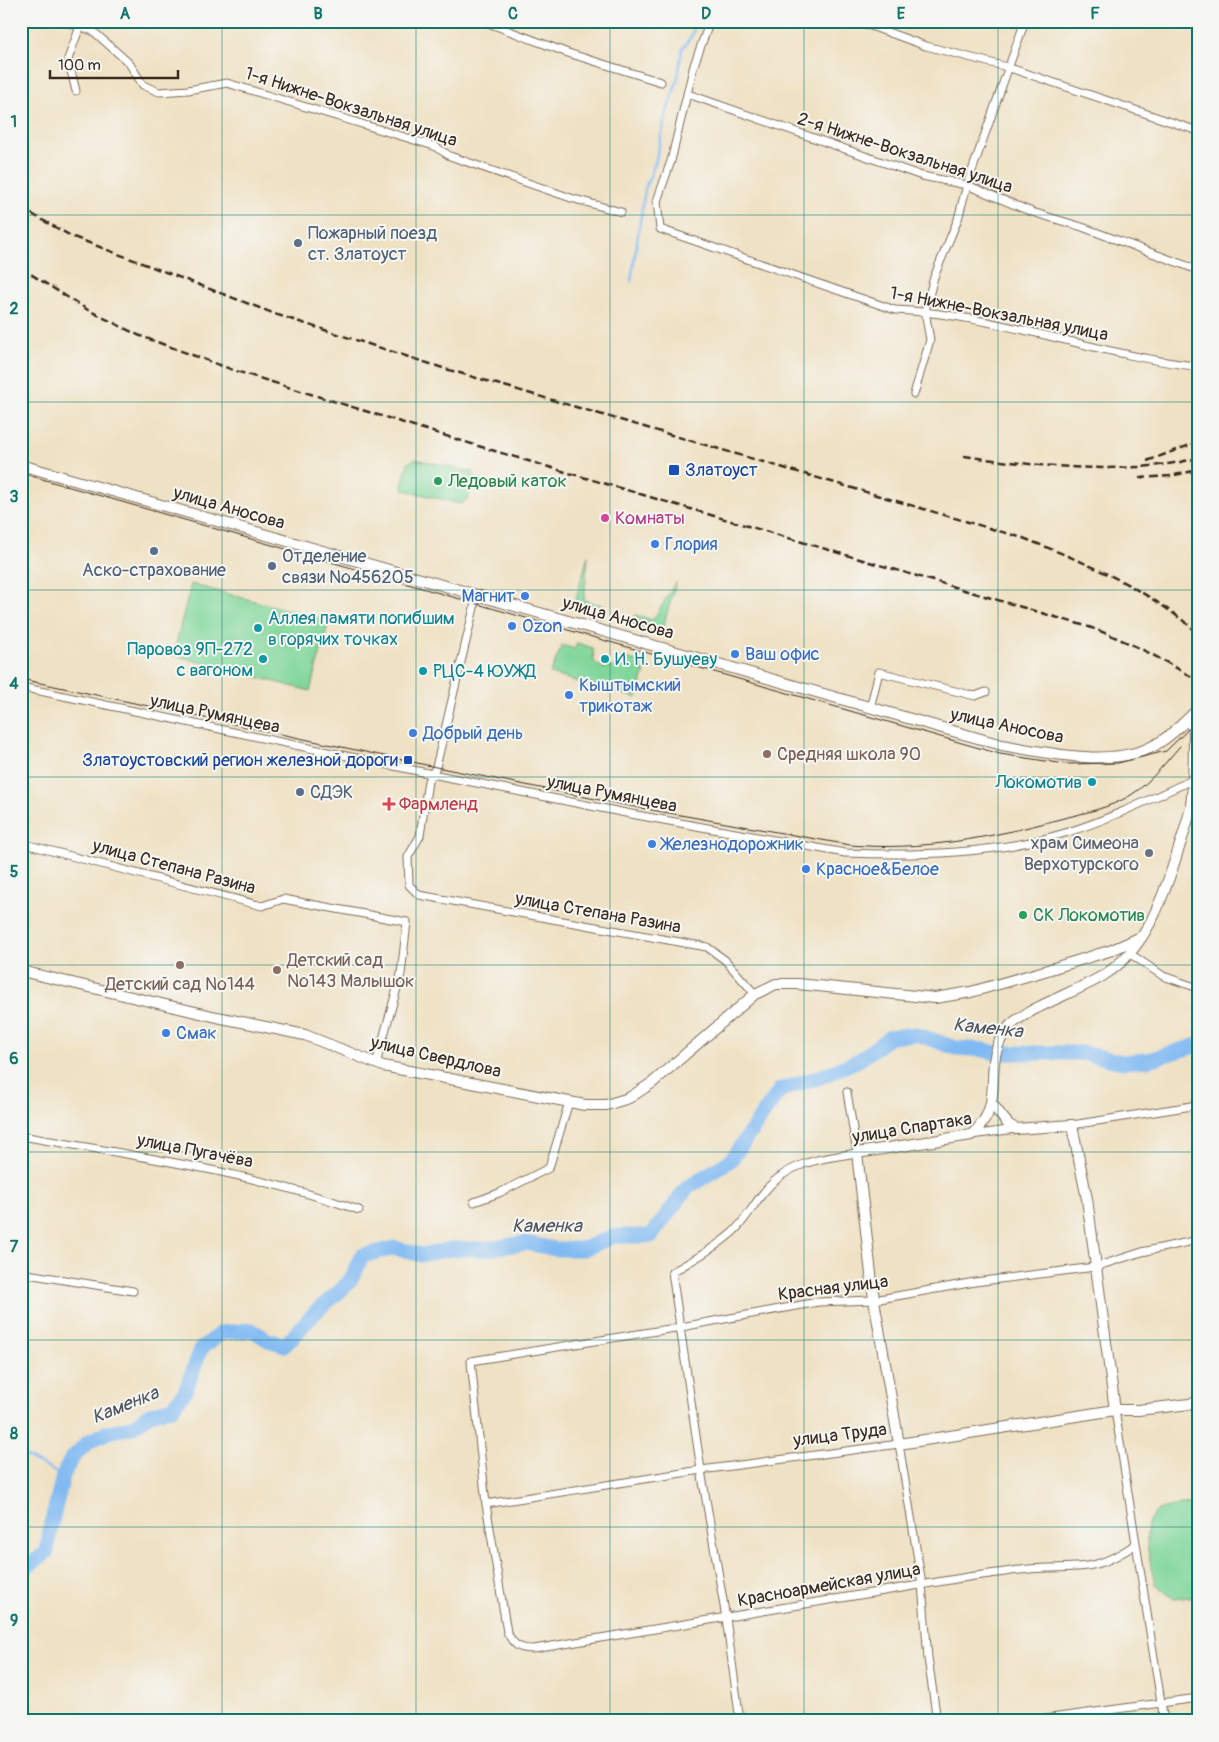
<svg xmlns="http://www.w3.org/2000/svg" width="1219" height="1742" viewBox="0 0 1219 1742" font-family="Pangolin,sans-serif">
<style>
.green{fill:#81d79b;stroke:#5e805c}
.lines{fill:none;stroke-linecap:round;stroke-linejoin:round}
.stream{stroke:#81baf2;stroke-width:2.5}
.river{stroke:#81baf2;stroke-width:15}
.street-casing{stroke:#7a6a58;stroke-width:9}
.secondary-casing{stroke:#7a6a58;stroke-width:12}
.street{stroke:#fff;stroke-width:7}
.secondary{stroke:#fff;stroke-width:10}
.tram{stroke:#3b2a1e;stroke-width:1}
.rail{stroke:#3b2a1e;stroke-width:2.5;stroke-dasharray:8 4;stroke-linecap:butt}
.grid{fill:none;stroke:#0f766e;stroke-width:1;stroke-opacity:0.55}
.service-dot{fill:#5c6f8a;stroke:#f6f6f2;stroke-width:2}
.transit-dot{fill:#1a4fb4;stroke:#f6f6f2;stroke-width:2}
.leisure-dot{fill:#2e9e5b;stroke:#f6f6f2;stroke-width:2}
.hotel-dot{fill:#d1479c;stroke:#f6f6f2;stroke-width:2}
.shop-dot{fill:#3f7fe0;stroke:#f6f6f2;stroke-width:2}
.culture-dot{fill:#0f9aa8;stroke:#f6f6f2;stroke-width:2}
.education-dot{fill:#8d6e63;stroke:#f6f6f2;stroke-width:2}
.health-dot{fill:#e0444e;stroke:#f6f6f2;stroke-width:2}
.worship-dot{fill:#6b7280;stroke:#f6f6f2;stroke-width:2}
.labels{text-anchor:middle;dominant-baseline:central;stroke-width:4;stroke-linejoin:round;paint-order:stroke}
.street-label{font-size:18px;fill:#3b2a1e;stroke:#f6f6f2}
.service-label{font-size:18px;fill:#4e5e75;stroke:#f6f6f2;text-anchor:start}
.transit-label{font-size:18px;fill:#164399;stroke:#f6f6f2;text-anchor:start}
.leisure-label{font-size:18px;fill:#27864d;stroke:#f6f6f2;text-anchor:start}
.hotel-label{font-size:18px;fill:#b23c85;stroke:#f6f6f2;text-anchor:start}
.shop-label{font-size:18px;fill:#366cbe;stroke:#f6f6f2;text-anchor:start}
.culture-label{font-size:18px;fill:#0d838f;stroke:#f6f6f2;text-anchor:start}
.education-label{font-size:18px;fill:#785e54;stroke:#f6f6f2;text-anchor:start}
.health-label{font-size:18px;fill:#be3a42;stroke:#f6f6f2;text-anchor:start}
.worship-label{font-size:18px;fill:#5b616d;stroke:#f6f6f2;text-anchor:end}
.water-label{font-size:19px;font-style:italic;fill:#50555e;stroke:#f6f6f2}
.neatline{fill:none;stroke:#0f766e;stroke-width:2}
.grid-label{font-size:16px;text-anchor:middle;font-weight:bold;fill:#0f766e}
</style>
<rect width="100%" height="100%" fill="#f6f6f2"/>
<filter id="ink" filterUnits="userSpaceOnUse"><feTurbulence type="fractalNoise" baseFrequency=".02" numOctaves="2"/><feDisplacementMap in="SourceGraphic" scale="10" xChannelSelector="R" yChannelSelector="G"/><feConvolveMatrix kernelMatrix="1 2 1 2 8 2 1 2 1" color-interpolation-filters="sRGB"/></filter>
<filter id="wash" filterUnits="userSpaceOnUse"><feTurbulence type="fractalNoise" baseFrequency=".0096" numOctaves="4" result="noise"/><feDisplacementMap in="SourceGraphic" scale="20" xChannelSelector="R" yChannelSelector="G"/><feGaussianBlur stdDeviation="1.12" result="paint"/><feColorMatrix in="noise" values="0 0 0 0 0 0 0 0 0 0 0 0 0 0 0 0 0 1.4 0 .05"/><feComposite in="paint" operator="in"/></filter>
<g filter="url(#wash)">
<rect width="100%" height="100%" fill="#efe1c3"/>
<g class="green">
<polygon points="415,459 473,472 474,476 468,499 461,504 404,490 402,486 408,463"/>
<polygon points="588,556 584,600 604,606 601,617 573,608"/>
<polygon points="676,582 661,634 632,626 635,615 653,620"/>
<polygon points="191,584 329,621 310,691 173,655"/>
<polygon points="577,643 593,648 594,662 603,668 615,667 622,657 647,664 637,698 550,674 562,645 575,649"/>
<path d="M1198,1504V1596L1174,1599L1155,1584C1152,1564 1136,1523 1159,1510C1169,1505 1187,1505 1198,1504Z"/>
</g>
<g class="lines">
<g class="stream">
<polyline points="631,281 645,189 655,163 666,115 678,78 682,49 692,35 696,21"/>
<polyline points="21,1454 63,1476"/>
</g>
<path class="river" d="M21,1571L47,1552L50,1529L63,1476L71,1459L88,1442L108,1432L132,1427L150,1414L172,1408L185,1392L201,1349L221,1333L252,1330L268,1340L285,1345C297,1333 308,1318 321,1307C341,1290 354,1283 361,1256L395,1248L421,1255L452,1249H485L526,1243L555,1249H583L614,1236H651L687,1188L731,1160L780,1090L823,1076L859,1060L890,1037L916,1034L956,1048L985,1050L995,1053H1083L1122,1062L1148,1060L1198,1045"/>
</g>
</g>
<g filter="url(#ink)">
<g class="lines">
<defs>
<g id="street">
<polyline points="62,21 93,31 129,63 143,85 159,92 188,90 227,83 434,146 450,156 571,198 621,212"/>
<polyline points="483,21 568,53 661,82"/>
<path d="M710,21L694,65L671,161L657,201L660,229L895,310C996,314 1093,354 1194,366"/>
<polyline points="857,21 926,46 1007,67 1198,131"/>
<polyline points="76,91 68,59 82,21"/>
<polyline points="688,94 922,176 967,185 1032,212 1082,227 1198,270"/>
<polyline points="914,394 930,340 925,311 934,277 958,219 967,185 1025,21"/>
<polyline points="477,595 436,767 428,781 420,836 408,857 409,885 419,895 707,947 725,960 755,994"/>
<path d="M21,687L432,774L631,814L845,853C918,856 995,854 1065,833C1108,820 1151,799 1192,780L1197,782"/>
<polyline points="870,708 879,672 975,696 986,692"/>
<polyline points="21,843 262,906 283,899 407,922 401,974 376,1064"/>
<polyline points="1129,953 1163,976 1198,988"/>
<polyline points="1072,1125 1198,1105"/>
<polyline points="971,1135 1016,1129"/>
<path d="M21,1136C137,1156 247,1171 359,1210"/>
<polyline points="474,1202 499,1193 549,1168 569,1102"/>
<polyline points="21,1273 133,1291"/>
<polyline points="1115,1410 1164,1721"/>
<polyline points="486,1504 701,1470 899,1444 922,1584 928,1658 937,1721"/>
<path d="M1136,1544C1091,1575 1078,1565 1029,1569C1010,1571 992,1574 974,1576L534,1649C519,1649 514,1646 507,1632L486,1504L471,1361L681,1327L818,1302L874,1300L975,1282L1095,1267L1142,1252L1198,1240"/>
<path d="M740,1721L726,1618L701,1470L672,1272C694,1260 715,1248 733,1232C746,1220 753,1205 764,1192C788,1162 822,1158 857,1153L847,1092"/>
<polyline points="1029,1721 1198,1698"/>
</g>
<g id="secondary">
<path d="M21,465L1002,745C1048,753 1119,770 1160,742C1174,733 1186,721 1198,709"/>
<path d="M1188,719L1194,730C1194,755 1194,781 1191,806C1188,822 1182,838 1177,854C1163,898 1146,949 1104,975C1081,990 1022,1010 1008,1028C978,1065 1010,1103 971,1135L857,1153L874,1300L899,1444L1115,1410H1138L1198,1403"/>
<polyline points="21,971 217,1017 305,1035 383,1066 585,1105 606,1105 629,1098 652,1083 755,994 776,984 798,984 935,998 971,992 1041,972 1112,950 1141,937"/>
<polyline points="993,1105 1008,1124 1016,1129 1072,1125 1087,1199 1115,1410"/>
</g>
</defs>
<use href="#street" class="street-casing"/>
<use href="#secondary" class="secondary-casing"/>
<use href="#street" class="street"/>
<use href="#secondary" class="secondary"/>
<g class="tram">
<polyline points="21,473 1000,754 1065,764 1118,763 1166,751 1198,720"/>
<path d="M21,679L436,767L635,807L850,845C922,851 990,838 1060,819C1084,813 1110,808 1131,795C1150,783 1165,763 1180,746"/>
</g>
<g class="rail">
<path d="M21,208L71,236L278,315L446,369L1023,538C1087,563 1145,587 1198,633"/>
<path d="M21,268L88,310L138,335L233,370L488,449L1089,627C1128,641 1163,659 1198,681"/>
<path d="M964,456C1034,466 1130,476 1198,458"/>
<polyline points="1147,461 1198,442"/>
<polyline points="1139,478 1170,476 1198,470"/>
</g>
</g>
</g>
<path class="grid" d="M222,21V1721M416,21V1721M610,21V1721M804,21V1721M998,21V1721M21,215H1198M21,402H1198M21,590H1198M21,777H1198M21,965H1198M21,1152H1198M21,1340H1198M21,1527H1198"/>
<g class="service-dot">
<circle cx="298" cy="243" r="5"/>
<circle cx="154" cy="551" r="5"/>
<circle cx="272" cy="566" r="5"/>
<circle cx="300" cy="792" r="5"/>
</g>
<g class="transit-dot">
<rect x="668" y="464" width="12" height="12" rx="2.5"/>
<rect x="403" y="755" width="10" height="10" rx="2.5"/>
</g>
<g class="leisure-dot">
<circle cx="438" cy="481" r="5"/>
<circle cx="1023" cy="915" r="5"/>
</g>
<circle class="hotel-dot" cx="605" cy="518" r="5"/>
<g class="shop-dot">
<circle cx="655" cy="544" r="5"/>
<circle cx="525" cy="596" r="5"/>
<circle cx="512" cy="626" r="5"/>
<circle cx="735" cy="654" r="5"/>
<circle cx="569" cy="695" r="5"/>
<circle cx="413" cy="733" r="5"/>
<circle cx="652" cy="844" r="5"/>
<circle cx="806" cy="869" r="5"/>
<circle cx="166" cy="1033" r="5"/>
</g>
<g class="culture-dot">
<circle cx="258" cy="628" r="5"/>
<circle cx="263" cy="659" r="5"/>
<circle cx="605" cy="659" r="5"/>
<circle cx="423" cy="671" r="5"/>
<circle cx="1092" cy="782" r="5"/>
</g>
<g class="education-dot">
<circle cx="767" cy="754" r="5"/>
<circle cx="180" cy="965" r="5"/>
<circle cx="277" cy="970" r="5"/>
</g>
<path class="health-dot" d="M386.5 796.5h5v5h5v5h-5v5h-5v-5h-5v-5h5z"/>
<circle class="worship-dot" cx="1149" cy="853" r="5"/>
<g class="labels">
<g class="street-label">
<text transform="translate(351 107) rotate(18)">1-я Нижне-Вокзальная улица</text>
<text transform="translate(905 153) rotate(18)">2-я Нижне-Вокзальная улица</text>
<text transform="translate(999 314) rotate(11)">1-я Нижне-Вокзальная улица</text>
<text transform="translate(229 508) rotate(16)">улица Аносова</text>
<text transform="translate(618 618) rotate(16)">улица Аносова</text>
<text transform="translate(215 714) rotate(12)">улица Румянцева</text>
<text transform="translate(1007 726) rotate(12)">улица Аносова</text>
<text transform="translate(612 794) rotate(11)">улица Румянцева</text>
<text transform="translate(174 867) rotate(15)">улица Степана Разина</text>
<text transform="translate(598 913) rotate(10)">улица Степана Разина</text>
<text transform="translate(436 1057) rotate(13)">улица Свердлова</text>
<text transform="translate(912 1128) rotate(-9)">улица Спартака</text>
<text transform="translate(195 1151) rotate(11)">улица Пугачёва</text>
<text transform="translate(833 1288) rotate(-7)">Красная улица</text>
<text transform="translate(840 1435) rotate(-7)">улица Труда</text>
<text transform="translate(829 1585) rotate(-10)">Красноармейская улица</text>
</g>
<g class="service-label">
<text x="308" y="233">Пожарный поезд<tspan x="308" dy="21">ст. Златоуст</tspan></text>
<text x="282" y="556">Отделение<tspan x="282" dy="21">связи №456205</tspan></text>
<text x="154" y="570" text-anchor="middle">Аско-страхование</text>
<text x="310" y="792">СДЭК</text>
</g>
<g class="transit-label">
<text x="685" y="470">Златоуст</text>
<text x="398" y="760" text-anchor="end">Златоустовский регион железной дороги</text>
</g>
<g class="leisure-label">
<text x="448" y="481">Ледовый каток</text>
<text x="1033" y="915">СК Локомотив</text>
</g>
<g class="hotel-label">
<text x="615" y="518">Комнаты</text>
</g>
<g class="shop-label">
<text x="665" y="544">Глория</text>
<text x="515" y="596" text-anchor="end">Магнит</text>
<text x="522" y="626">Ozon</text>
<text x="745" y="654">Ваш офис</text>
<text x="579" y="685">Кыштымский<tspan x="579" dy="21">трикотаж</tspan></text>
<text x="423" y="733">Добрый день</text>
<text x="662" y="844">Железнодорожник</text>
<text x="816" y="869">Красное&amp;Белое</text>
<text x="176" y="1033">Смак</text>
</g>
<g class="culture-label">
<text x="268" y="618">Аллея памяти погибшим<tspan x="268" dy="21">в горячих точках</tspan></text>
<text x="253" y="649" text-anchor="end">Паровоз 9П-272<tspan x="253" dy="21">с вагоном</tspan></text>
<text x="615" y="659">И. Н. Бушуеву</text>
<text x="433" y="671">РЦС-4 ЮУЖД</text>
<text x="1082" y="782" text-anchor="end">Локомотив</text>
</g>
<g class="education-label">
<text x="777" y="754">Средняя школа 90</text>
<text x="287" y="960">Детский сад<tspan x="287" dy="21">№143 Малышок</tspan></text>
<text x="180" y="984" text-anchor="middle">Детский сад №144</text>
</g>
<g class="health-label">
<text x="399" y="804">Фармленд</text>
</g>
<g class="worship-label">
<text x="1139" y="843">храм Симеона<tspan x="1139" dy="21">Верхотурского</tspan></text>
</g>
<g class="water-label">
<text transform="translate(988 1028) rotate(6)">Каменка</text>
<text x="547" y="1226">Каменка</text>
<text transform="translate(125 1405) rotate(-22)">Каменка</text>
</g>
</g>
<rect width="1219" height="1742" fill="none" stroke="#f6f6f2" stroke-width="55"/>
<path d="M50 70v8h128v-8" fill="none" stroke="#3b2a1e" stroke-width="2.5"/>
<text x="58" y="70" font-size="15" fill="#3b2a1e" stroke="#f6f6f2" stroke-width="4" paint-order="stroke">100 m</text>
<rect x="28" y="28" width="1164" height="1686" class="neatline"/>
<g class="grid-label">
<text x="125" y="19">A</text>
<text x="318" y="19">B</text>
<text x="513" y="19">C</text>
<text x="706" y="19">D</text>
<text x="901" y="19">E</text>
<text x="1095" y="19">F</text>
<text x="14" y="127">1</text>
<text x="14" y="314">2</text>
<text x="14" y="502">3</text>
<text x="14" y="689">4</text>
<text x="14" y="877">5</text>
<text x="14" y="1064">6</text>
<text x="14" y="1252">7</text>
<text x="14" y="1439">8</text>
<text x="14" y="1626">9</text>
</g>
</svg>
